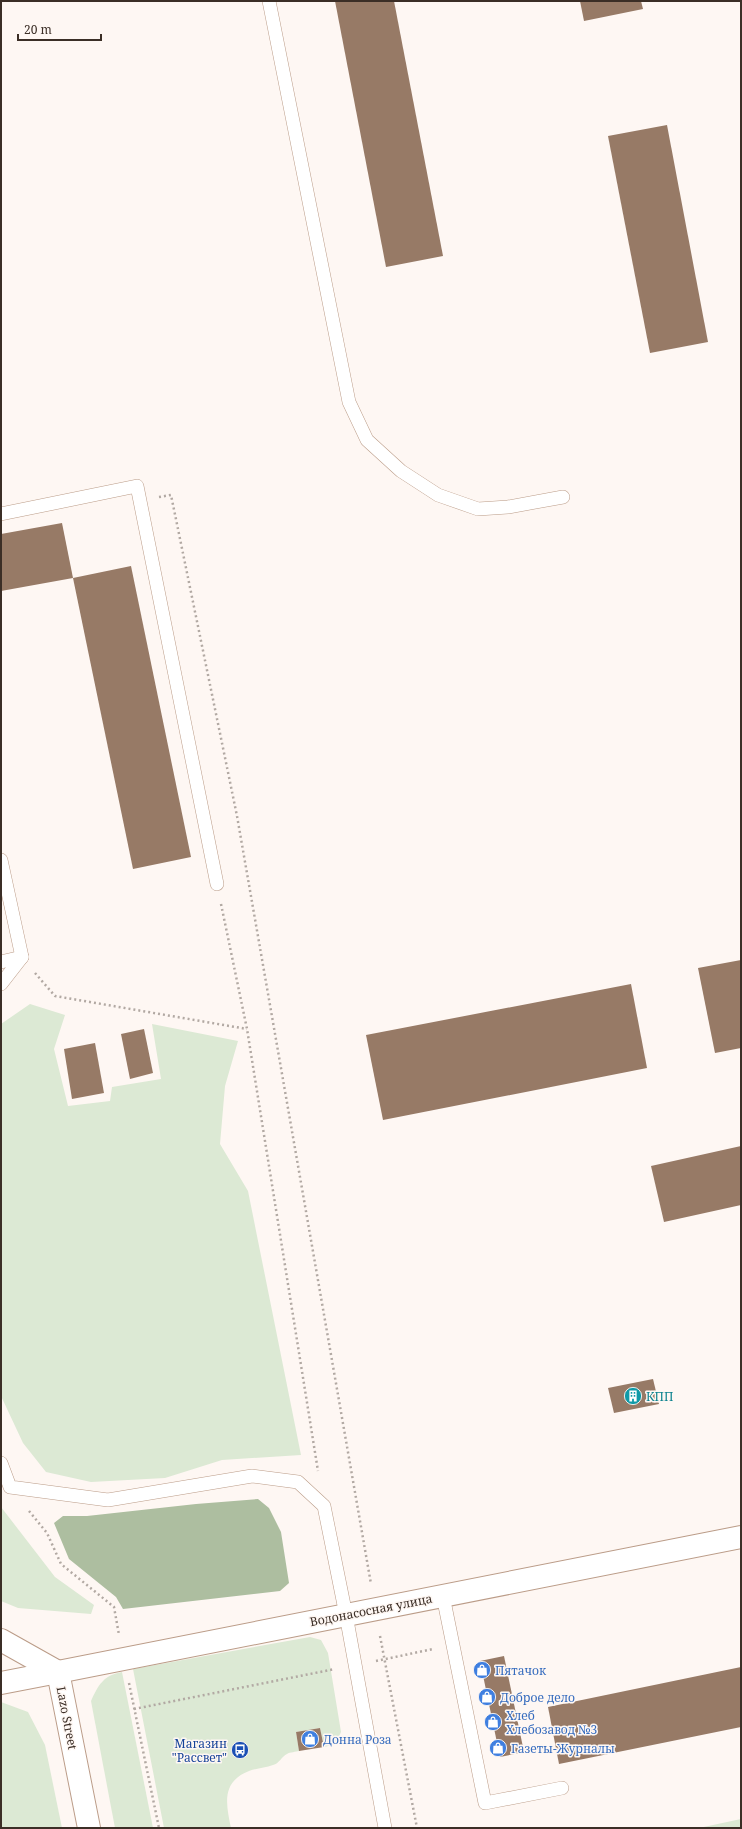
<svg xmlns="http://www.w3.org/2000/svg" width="742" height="1829" viewBox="0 0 742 1829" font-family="'Noto Serif',serif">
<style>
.green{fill:#dce9d4}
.forest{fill:#adbea0}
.building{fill:#977a66}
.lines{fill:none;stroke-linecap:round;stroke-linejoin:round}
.service-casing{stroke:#bb9c88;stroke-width:14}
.minor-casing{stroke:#bb9c88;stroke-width:24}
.tertiary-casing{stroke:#bb9c88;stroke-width:24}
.secondary-casing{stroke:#bb9c88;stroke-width:24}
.path{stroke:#b2a9a3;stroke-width:2.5;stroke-dasharray:2 3;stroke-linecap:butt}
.service{stroke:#fff;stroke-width:13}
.minor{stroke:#fff;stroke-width:22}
.tertiary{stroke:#fff;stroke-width:22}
.secondary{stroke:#fff;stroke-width:22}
.labels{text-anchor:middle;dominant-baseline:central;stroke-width:3;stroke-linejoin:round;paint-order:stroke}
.culture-label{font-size:12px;fill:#0d838f;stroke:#fef7f3;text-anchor:start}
.street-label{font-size:12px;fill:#3b2e26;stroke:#fef7f3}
.shop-label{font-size:12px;fill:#366cbe;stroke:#fef7f3;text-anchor:start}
.transit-label{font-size:12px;fill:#164399;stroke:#fef7f3;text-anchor:end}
</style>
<rect width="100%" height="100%" fill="#fef7f3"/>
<g class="green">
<polygon points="30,1004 65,1015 54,1049 68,1106 110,1101 112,1087 161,1079 152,1024 238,1041 225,1086 220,1144 248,1191 301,1455 222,1460 165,1478 91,1482 46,1472 23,1443 1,1396 1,1024"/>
<polygon points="1,1507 55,1577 94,1605 91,1614 18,1608 1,1601"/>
<path d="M310,1637L321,1640L328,1653L341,1732C337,1741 334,1745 324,1747L320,1728L296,1732L299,1751C296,1752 290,1752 287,1754C282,1756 279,1764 273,1765C265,1768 257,1768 249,1771C221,1782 226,1804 231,1828H164L133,1669Z"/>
<path d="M122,1672L153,1828H115L91,1701C98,1685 104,1675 122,1672Z"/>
<polygon points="1,1702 28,1712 45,1745 62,1828 1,1828"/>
<polygon points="741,1819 741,1828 699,1828"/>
</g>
<polygon class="forest" points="258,1499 269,1508 281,1532 289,1583 280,1591 123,1609 116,1597 69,1559 54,1523 63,1516 87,1516 196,1504"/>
<g class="building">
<polygon points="335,1 394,1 443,256 386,267"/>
<polygon points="580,1 641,1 643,9 584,21"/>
<polygon points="667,125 708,342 650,353 608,136"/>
<polygon points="62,523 73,578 1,591 1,534"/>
<polygon points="131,566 191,857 133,869 73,578"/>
<polygon points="741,960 741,1048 715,1053 698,968"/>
<polygon points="631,984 647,1068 383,1120 366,1035"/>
<polygon points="144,1029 153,1073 130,1079 121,1034"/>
<polygon points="95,1043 104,1093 72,1099 64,1049"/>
<polygon points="741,1146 741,1205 664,1222 651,1166"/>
<polygon points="653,1379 659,1404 614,1413 608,1388"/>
<polygon points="504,1656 524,1752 500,1757 480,1661"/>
<polygon points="741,1667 741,1727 559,1764 548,1707"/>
<polygon points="320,1728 324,1747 299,1751 296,1732"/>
</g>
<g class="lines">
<defs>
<g id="service">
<polyline points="269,1 349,402 367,440 401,471 438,495 478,509 508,507 563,497"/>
<polyline points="1,514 137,486 217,884"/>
<polyline points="1,860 22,957 1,984"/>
<polyline points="1,962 22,957"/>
<polyline points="1,1463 10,1487 108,1500 252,1476 298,1482 324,1506 346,1615 385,1828"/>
<polyline points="443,1596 485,1803 562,1788"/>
</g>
<polyline id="minor" points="1,1683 58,1672"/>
<polyline id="tertiary" points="58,1672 741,1537"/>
<polyline id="secondary" points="1,1640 58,1672 89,1828"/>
</defs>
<use href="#service" class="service-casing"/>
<use href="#minor" class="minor-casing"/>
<use href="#tertiary" class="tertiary-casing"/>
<use href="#secondary" class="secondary-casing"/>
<g class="path">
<polyline points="159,497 171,495 237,816 371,1584"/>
<polyline points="221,904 247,1029 318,1471"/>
<polyline points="35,973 55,996 247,1029"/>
<polyline points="29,1511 47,1533 61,1564 114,1607 119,1635"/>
<polyline points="380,1636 417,1828"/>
<polyline points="376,1661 433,1649"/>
<polyline points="129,1683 159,1828"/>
<polyline points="134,1709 335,1669"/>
</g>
<use href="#service" class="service"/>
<use href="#minor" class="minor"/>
<use href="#tertiary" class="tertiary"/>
<use href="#secondary" class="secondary"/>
</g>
<defs>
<symbol id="building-disc" viewBox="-11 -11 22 22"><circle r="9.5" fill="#0f9aa8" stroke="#fef7f3"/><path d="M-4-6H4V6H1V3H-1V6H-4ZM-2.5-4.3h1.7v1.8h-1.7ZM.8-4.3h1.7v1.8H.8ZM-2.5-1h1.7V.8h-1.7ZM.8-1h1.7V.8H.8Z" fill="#fff"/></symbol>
<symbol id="shop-disc" viewBox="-11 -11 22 22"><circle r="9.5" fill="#3f7fe0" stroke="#fef7f3"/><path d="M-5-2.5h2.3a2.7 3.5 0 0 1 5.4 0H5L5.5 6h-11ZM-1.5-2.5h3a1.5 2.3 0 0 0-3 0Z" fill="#fff"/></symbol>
<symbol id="bus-disc" viewBox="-11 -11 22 22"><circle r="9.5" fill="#1a4fb4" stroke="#fef7f3"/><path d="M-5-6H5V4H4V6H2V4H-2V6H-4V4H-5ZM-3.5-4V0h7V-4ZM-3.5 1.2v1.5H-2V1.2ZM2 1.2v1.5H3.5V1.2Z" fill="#fff"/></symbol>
</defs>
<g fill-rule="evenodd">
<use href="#building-disc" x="623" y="1386" width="20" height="20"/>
<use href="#shop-disc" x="472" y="1660" width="20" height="20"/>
<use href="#shop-disc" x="477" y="1687" width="20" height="20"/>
<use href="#shop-disc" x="483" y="1712" width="20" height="20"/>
<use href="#shop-disc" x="300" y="1729" width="20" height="20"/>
<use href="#shop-disc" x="488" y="1738" width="20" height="20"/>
<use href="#bus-disc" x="230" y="1740" width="20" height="20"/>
</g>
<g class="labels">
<g class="culture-label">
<text x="646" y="1396">КПП</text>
</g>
<g class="street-label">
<text transform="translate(371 1610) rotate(-11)">Водонасосная улица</text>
<text transform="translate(67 1718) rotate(79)">Lazo Street</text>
</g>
<g class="shop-label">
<text x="495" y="1670">Пятачок</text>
<text x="500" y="1697">Доброе дело</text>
<text x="506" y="1715">Хлеб<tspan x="506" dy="14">Хлебозавод №3</tspan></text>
<text x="323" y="1739">Донна Роза</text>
<text x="511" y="1748">Газеты-Журналы</text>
</g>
<g class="transit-label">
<text x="227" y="1743">Магазин<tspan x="227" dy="14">"Рассвет"</tspan></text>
</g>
</g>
<rect width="742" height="1829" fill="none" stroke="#3b2e26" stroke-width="4"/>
<path d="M18 34v6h83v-6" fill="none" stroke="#3b2e26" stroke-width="2"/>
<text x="24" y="34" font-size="12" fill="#3b2e26" stroke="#fef7f3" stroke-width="3" paint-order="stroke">20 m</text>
</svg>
